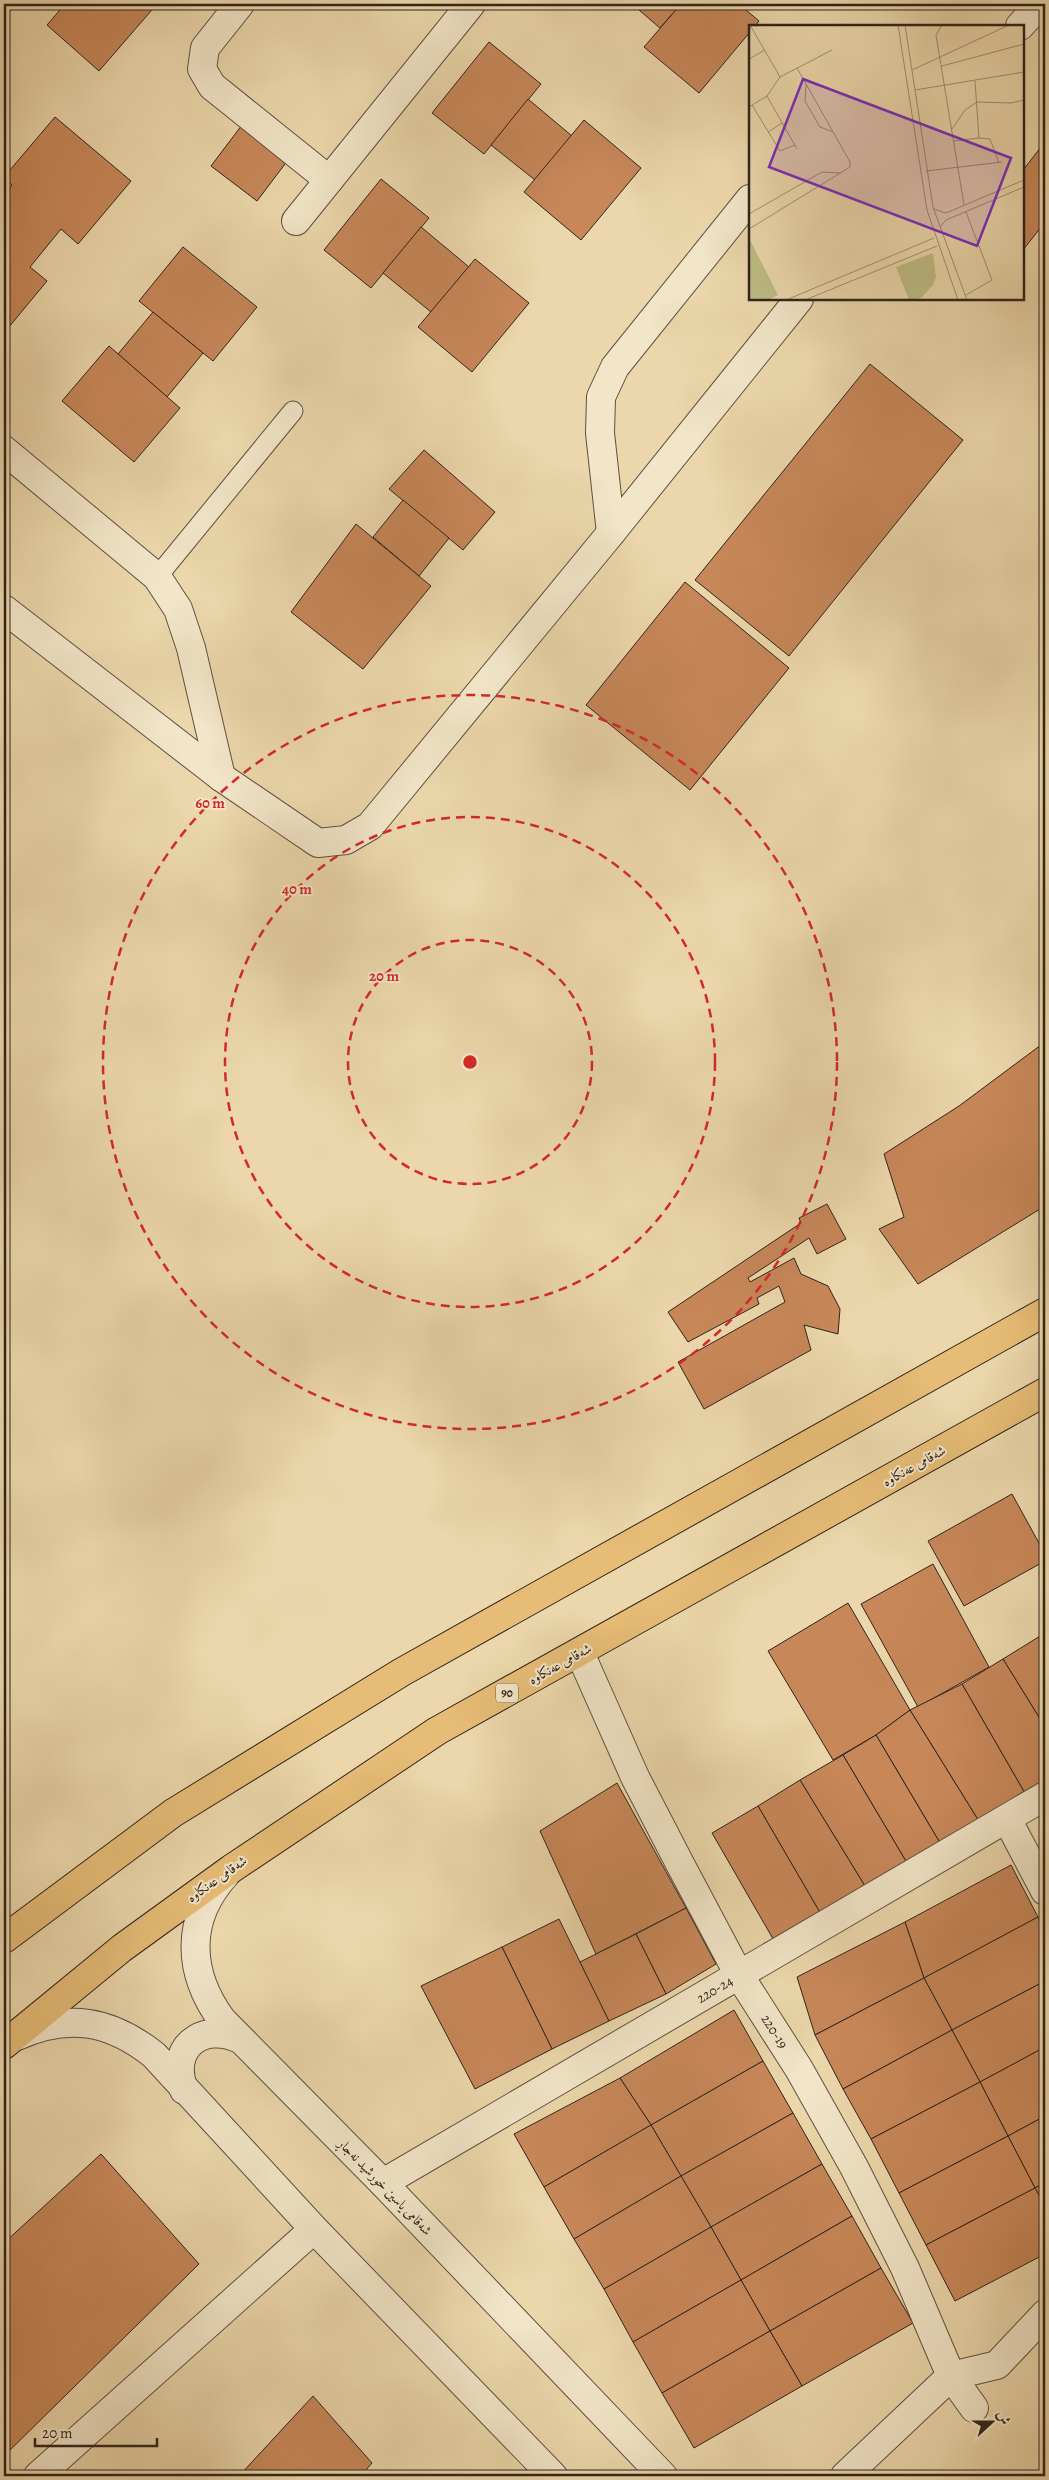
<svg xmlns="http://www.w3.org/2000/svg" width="1049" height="2480" viewBox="0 0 1049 2480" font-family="Alegreya,Amiri,serif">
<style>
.building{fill:#c78759;stroke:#2f241c}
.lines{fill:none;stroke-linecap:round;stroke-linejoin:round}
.service-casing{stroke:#5e5140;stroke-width:21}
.pedestrian-casing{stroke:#5e5140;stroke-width:30}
.minor-casing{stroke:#5e5140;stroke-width:30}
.tertiary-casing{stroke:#5e5140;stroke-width:30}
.trunk-casing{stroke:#2f241c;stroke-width:30}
.service{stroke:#f2e5c8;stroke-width:19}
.pedestrian{stroke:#f2e5c8;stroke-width:28}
.minor{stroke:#f2e5c8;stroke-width:28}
.tertiary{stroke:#f2e5c8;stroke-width:28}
.trunk{stroke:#e6bc76;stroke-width:28}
.ring{fill:none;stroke:#d62828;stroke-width:2.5;stroke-dasharray:9 6}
.labels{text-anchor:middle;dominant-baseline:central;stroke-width:4;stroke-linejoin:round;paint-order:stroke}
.shield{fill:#f2e5c8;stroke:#6a5e50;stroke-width:1}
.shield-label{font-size:12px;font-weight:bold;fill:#2f241c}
.street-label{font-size:14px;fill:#2f241c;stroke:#f2e5c8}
.inset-road{fill:none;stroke:#a08f72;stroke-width:1}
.view{fill:#7b2cbf;fill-opacity:0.15;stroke:#7b2cbf;stroke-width:2.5}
.inset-edge{fill:none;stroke:#2f241c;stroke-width:2.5}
.centre{fill:#d62828;stroke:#f2e5c8;stroke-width:2.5}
.ring-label{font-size:15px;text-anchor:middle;font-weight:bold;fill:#d62828;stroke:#f2e5c8;stroke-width:4;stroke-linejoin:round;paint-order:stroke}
</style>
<rect width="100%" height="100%" fill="#ebd7ab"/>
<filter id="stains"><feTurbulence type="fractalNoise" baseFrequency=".004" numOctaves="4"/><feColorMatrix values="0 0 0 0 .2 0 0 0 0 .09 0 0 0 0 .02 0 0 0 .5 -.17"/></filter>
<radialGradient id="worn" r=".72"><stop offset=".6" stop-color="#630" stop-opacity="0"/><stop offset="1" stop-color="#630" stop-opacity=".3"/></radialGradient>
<g class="building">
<polygon points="54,4 65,4 61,9"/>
<polygon points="65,4 157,4 99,71 47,25"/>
<polygon points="632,4 681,4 660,28"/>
<polygon points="681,4 739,4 759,21 755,26 750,26 750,32 699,93 644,47"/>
<polygon points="489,42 541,84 484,154 432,113"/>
<polygon points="528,99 572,136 535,180 491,145"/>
<polygon points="55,117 131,181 78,244 61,229 30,267 47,281 4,333 4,196 12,185 4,177"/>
<polygon points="584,120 641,168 581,240 524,192"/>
<polygon points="242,125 288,160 257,201 211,166"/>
<polygon points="1045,142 1045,222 1023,250 1023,170"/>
<polygon points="381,179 429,218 371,288 324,250"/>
<polygon points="421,227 469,267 431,312 383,273"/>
<polygon points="183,247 257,307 213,361 139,301"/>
<polygon points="475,259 529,303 472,372 418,327"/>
<polygon points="153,312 203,353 167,397 118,354"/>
<polygon points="109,346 180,408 134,462 62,401"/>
<polygon points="870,364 963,440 789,656 695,580"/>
<polygon points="424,450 495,512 463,550 389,489"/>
<polygon points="403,500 449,538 419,576 373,537"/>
<polygon points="356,524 431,586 363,669 291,612"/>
<polygon points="685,582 789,668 690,790 586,705"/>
<polygon points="1045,1042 1045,1206 918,1284 879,1229 904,1217 884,1154 959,1106"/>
<polygon points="827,1204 846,1239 817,1254 809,1238 748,1278 750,1282 794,1258 801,1274 828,1286 840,1309 838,1334 804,1325 811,1350 704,1409 678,1362 785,1302 779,1286 757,1298 759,1304 688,1342 668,1312 801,1223 799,1218"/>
<polygon points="1012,1494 1045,1554 1045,1561 964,1606 928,1541"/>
<polygon points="933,1564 989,1667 918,1707 861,1604"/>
<polygon points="848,1603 910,1710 876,1735 833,1760 768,1651"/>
<polygon points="1045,1633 1045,1727 1003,1659"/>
<polygon points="1003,1659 1045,1727 1045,1784 1026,1795 962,1684"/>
<polygon points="962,1684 1026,1795 980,1823 910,1710"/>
<polygon points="910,1710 980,1823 943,1848 876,1735"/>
<polygon points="876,1735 943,1848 910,1868 843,1755"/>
<polygon points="843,1755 910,1868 868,1891 800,1780"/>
<polygon points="800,1780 868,1891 822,1916 758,1806"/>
<polygon points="617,1783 686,1908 596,1954 540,1831"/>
<polygon points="758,1806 822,1916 776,1944 712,1833"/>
<polygon points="1011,1865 1038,1917 924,1978 905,1922"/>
<polygon points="686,1908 716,1964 666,1994 636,1934"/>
<polygon points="1038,1917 1045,1931 1045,1981 952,2030 924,1978"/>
<polygon points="559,1919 609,2021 552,2049 502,1947"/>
<polygon points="905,1922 924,1978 815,2035 797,1977"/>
<polygon points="636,1934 666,1994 609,2021 580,1962"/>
<polygon points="502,1947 552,2049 475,2089 421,1986"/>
<polygon points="924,1978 952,2030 843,2089 815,2035"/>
<polygon points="1045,1981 1045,2047 980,2082 952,2030"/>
<polygon points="734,2010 763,2061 651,2125 620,2078"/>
<polygon points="952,2030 980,2082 871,2139 843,2089"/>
<polygon points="1045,2047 1045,2116 1008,2136 980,2082"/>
<polygon points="763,2061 793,2113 681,2176 651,2125"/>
<polygon points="620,2078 651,2125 544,2187 514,2134"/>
<polygon points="980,2082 1008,2136 899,2193 871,2139"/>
<polygon points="793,2113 822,2164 711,2227 681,2176"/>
<polygon points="1045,2116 1045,2183 1035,2188 1008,2136"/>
<polygon points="651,2125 681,2176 574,2239 544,2187"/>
<polygon points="1008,2136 1035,2188 926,2245 899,2193"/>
<polygon points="101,2154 199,2264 4,2456 4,2243"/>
<polygon points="822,2164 852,2216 741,2280 711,2227"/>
<polygon points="681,2176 711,2227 604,2289 574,2239"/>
<polygon points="1045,2183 1045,2206 1035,2188"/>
<polygon points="1035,2188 1045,2206 1045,2254 955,2301 926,2245"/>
<polygon points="852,2216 881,2268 770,2331 741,2280"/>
<polygon points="711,2227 741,2280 633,2342 604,2289"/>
<polygon points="881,2268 913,2323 802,2386 770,2331"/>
<polygon points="741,2280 770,2331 662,2393 633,2342"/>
<polygon points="770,2331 802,2386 694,2448 662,2393"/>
<polygon points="313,2396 372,2463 361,2476 239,2476"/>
</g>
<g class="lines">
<defs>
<polyline id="service" points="157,577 293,411"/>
<polyline id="pedestrian" points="845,2476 951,2376"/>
<g id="minor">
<polyline points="240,4 205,48 202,69 212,86 329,180"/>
<polyline points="1020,26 1040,4"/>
<polyline points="296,221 471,4"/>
<polyline points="4,450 157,577 178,609 191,648 221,777"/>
<polyline points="611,533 600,433 601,397 615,367 750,199"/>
<polyline points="4,609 221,777 318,843 346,840 370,826 611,533 799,299"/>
<path id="s1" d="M580,1653L635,1777L679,1862L739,1975L799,2069L854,2167L905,2268L951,2376L974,2408"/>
<polyline points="1007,1819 1045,1891"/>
<path id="s2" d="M383,2183L1045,1796"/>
<polyline points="951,2376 997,2365 1045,2314"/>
<polyline points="38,2476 314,2229"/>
</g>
<g id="tertiary">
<path d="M226,1874C185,1919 187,1972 222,2020L383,2183L663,2476"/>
<path d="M17,2036C68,2013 110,2020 154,2055L314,2229L553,2476"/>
<path d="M184,2090C168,2049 201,2021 240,2039"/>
</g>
<g id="trunk">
<polyline points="4,1939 173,1813 402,1672 1045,1312"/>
<polyline points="4,2045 122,1948 231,1869 437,1731 1045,1392"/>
</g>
</defs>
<use href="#service" class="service-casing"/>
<use href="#pedestrian" class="pedestrian-casing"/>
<use href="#minor" class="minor-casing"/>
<use href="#tertiary" class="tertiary-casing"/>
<use href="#trunk" class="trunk-casing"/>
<use href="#service" class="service"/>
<use href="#pedestrian" class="pedestrian"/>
<use href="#minor" class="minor"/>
<use href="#tertiary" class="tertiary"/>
<use href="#trunk" class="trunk"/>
</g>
<g class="ring">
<circle cx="470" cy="1062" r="122"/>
<circle cx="470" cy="1062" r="245"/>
<circle cx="470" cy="1062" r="367"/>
</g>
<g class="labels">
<rect class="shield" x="496" y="1683.5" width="22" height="19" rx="4"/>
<g class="shield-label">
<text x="507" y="1693">90</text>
</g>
<g class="street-label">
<text transform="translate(914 1466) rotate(-29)">شەقامی عەنکاوە</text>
<text transform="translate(560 1664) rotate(-29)">شەقامی عەنکاوە</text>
<text transform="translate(217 1879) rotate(-35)">شەقامی عەنکاوە</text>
<text stroke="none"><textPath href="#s2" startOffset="384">220-24</textPath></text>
<text stroke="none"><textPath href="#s1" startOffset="426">220-19</textPath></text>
<text transform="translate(385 2187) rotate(46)">شەقامی یاسین خورشید نەجاڕ</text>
</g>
</g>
<g transform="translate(749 25)">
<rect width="275" height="275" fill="#ebd7ab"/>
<path d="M0,213L29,270L19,275H0ZM184,228L187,252L184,260L172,273L160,275L147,242Z" fill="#bebc84"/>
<path class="inset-road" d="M1,0L31,52M149,0L178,185L209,275M156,0L184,182L218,275M193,0L187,10L215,180M0,34L16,25M193,41L275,19M163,45L260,0M57,60L56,76L71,102L84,107M166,65L275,47M18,71L48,124M3,80L31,126L46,120M0,82L18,71L31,52L83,25M203,104L216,85L228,77L262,78L275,75M19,107L33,98M230,113L241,114L250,138M205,116L230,113L226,56M177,146L253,137M185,184L197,188L275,155M0,189L73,147L92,148M191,202L197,195L275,162M0,204L101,142V137L48,43M217,270L243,255L217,187M37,275L185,213M56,275L188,221"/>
<path class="view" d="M54,54L262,133L228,221L20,142Z"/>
<rect width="275" height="275" class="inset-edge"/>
</g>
<circle cx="470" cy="1062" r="8" class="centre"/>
<g class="ring-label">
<text x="210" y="808">60 m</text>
<text x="297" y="894">40 m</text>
<text x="384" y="981">20 m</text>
</g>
<rect width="1049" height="2480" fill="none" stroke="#ebd7ab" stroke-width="20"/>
<rect x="5" y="5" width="1039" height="2470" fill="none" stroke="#2f241c" stroke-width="2.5"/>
<rect x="10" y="10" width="1029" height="2460" fill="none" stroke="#2f241c"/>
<g transform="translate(992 2422) rotate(69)" stroke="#f2e5c8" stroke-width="4" paint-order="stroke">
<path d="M0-4L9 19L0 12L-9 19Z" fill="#2f241c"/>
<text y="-8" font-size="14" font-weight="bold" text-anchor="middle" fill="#2f241c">ش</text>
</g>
<path d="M35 2438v8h122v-8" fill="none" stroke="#2f241c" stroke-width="2.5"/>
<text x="42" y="2438" font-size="15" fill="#2f241c" stroke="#f2e5c8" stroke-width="4" paint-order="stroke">20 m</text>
<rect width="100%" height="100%" filter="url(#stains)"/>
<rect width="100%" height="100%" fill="url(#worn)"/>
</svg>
